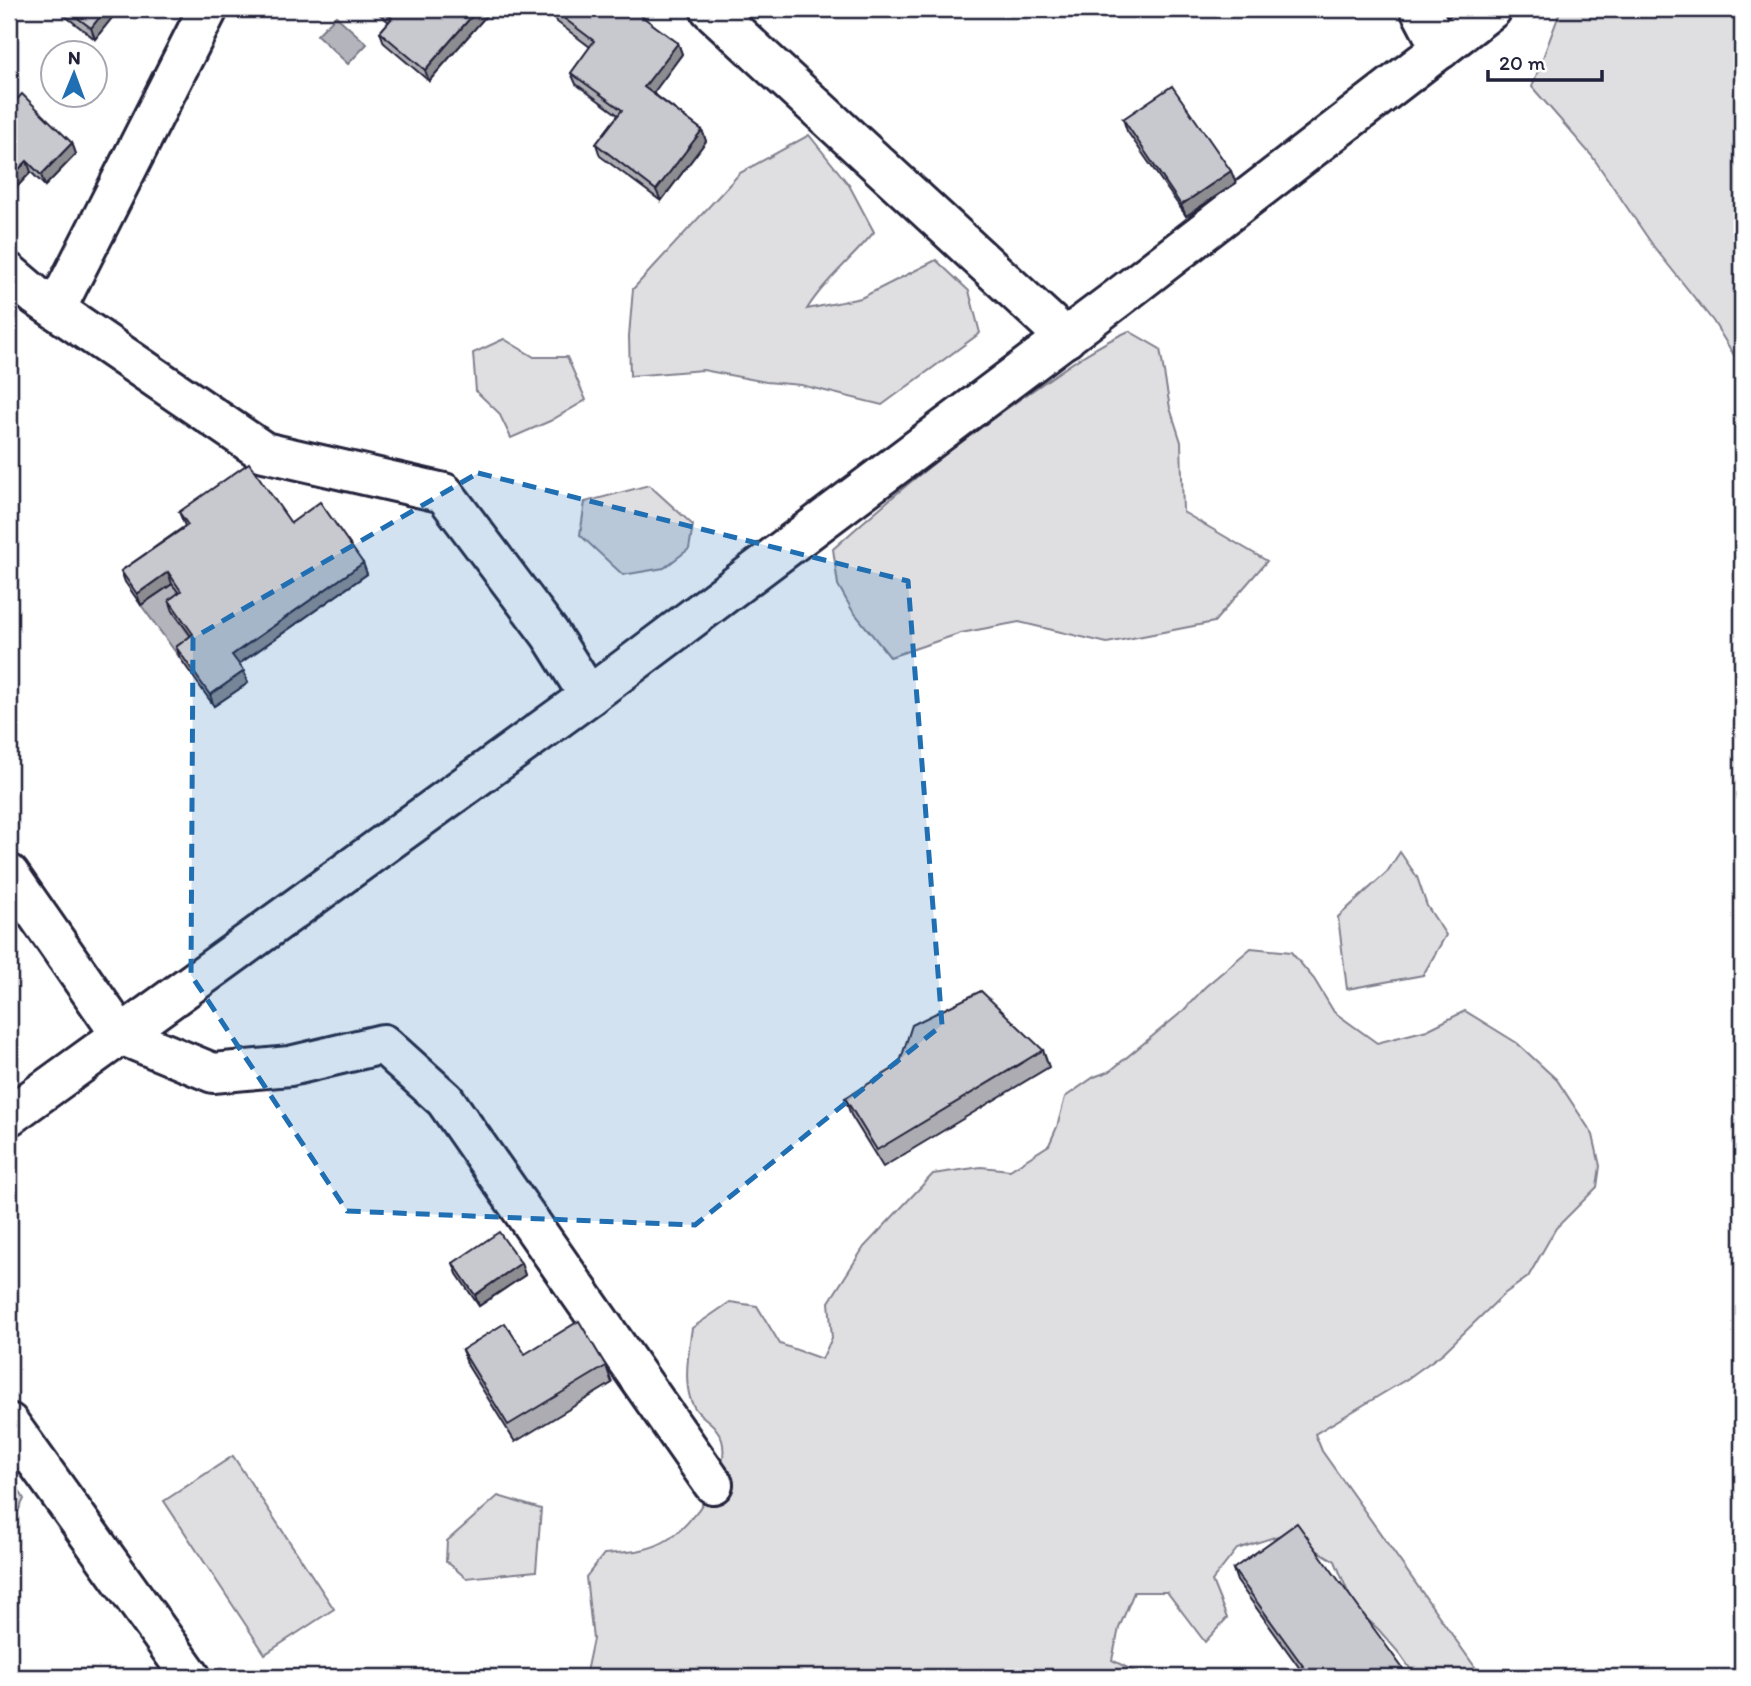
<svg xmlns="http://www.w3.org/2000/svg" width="1751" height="1686" viewBox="0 0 1751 1686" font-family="Itim,sans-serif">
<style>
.green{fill:#dfdfe2;stroke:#80808e;stroke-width:2}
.water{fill:#b4b4bc;stroke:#7a7a88;stroke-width:2}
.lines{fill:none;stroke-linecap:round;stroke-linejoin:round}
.street-casing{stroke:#22223b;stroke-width:44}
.street{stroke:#fff;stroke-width:38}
.wall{fill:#acacb2;stroke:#22223b;stroke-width:2}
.shaded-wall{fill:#8c8c91;stroke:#22223b;stroke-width:2}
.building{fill:#c8c8cf;stroke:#22223b;stroke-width:2}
.marked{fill:#1f6fb2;fill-opacity:0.2;stroke:#1f6fb2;stroke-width:5;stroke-dasharray:14 9;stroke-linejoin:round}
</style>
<rect width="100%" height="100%" fill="#fff"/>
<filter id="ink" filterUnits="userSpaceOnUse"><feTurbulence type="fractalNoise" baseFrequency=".0143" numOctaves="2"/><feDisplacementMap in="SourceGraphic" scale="14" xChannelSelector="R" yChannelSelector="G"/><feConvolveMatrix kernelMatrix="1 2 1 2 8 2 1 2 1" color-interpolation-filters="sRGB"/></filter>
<g filter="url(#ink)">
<g class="green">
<polygon points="1569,9 1742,9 1742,368 1713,321 1654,247 1592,156 1532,87 1560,12"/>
<path d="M809,135L849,185L874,232C853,258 825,280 807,309L861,298L936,260L969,291L980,333L882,405L801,385L766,382L703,370L630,376L629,336L633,289L740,173Z"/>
<path d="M1129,331L1160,349L1170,408L1181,442L1183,512L1267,561L1214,622L1107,643L1019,622L961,633L890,657L852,610L838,585L833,549C896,492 960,440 1029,393C1062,370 1093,347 1129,331Z"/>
<polygon points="504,339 534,357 567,357 586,400 550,421 511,438 499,413 476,391 473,353"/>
<polygon points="649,485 693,525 689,549 664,568 623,575 580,535 585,502"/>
<polygon points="1400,852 1417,877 1427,906 1446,935 1423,975 1347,989 1338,917 1387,872"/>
<path d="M1251,948L1291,952L1314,979L1334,1012L1377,1043L1427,1030L1465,1011L1517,1043L1557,1080L1593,1135L1600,1166L1597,1187L1556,1228L1528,1277L1504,1294L1443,1353L1407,1379L1315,1434L1322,1451L1482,1677H1416L1400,1654L1378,1629L1354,1607L1335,1561L1287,1533L1237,1549L1212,1581L1227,1618L1205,1642L1167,1592H1134L1119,1628L1112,1660L1145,1677H585L593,1639L586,1577L604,1554C626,1552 648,1552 667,1540C693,1525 731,1471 722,1440C717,1425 707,1421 698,1412C680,1394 689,1349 692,1328L730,1302L757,1306L780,1344L822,1359L832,1338L829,1302L864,1247L933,1174L981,1167L1010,1170L1049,1145L1057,1127L1065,1097L1094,1077L1110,1071L1183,1011L1205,987Z"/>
<polygon points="233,1456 334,1609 265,1654 164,1501"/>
<polygon points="9,1472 24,1499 9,1529"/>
<polygon points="498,1496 541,1509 536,1571 466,1578 446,1561 447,1541"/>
</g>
<g class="water">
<polygon points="336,16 367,44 348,64 317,35"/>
<polygon points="172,584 186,602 173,612 197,646 180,658 141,605"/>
</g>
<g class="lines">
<defs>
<g id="street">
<polyline points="710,9 1066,338"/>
<polyline points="1420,9 1441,49"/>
<polyline points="9,273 36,296 264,452 444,493 550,634 589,696"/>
<polyline points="56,309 208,9"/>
<polyline points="9,874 121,1035 213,1073 290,1066 383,1044 445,1100 713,1484"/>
<polyline points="9,1116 589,696 1118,298 1492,9"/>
<polyline points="9,1423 191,1677"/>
</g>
</defs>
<use href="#street" class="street-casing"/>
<use href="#street" class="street"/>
</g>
<g class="wall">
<polygon points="56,9 119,9 95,39"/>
<polygon points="373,9 484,9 486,16 429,81 384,43 380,32 389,22"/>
<polygon points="553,10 678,43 682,54 653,93 702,130 706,141 661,201 600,156 596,144 618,115 576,84 571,73 590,47 557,22"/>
<polygon points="9,108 72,143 76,154 45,186 31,172 12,192 9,189"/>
<polygon points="1123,119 1236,183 1186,216 1127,131"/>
<polygon points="179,512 291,523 363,563 367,574 239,664 248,683 214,706 180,658 176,647 191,636 173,611 169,600 179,593 172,584 141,605 125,582 121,571 185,526"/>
<polygon points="1043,1050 1049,1067 883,1167 851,1115 845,1098"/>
<polygon points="453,1263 521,1263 525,1275 479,1306 457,1274"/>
<polygon points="462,1350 525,1354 606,1366 612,1383 515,1442 468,1366"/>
<polygon points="1233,1569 1409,1677 1306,1677 1237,1581"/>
</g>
<g class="shaded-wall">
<polygon points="9,9 22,9 10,24 9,21"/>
<polygon points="106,9 119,9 95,39 91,28"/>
<polygon points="478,9 484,9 486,16 429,81 425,70"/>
<polygon points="678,43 682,54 649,99 644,87"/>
<polygon points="702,130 706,141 661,201 656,190"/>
<polygon points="72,143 76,154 45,186 41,175"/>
<polygon points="27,161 31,172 12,192 9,184 9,179"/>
<polygon points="1231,171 1236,183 1186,216 1181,205"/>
<polygon points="363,563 367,574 236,666 232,655"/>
<polygon points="168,572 172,584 141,605 137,594"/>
<polygon points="244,671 248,683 214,706 210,695"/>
<polygon points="521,1263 525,1275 479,1306 475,1295"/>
</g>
<g class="building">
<polygon points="66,9 106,9 91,28"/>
<polygon points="382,9 478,9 425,70 380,32 392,18"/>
<polygon points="554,9 632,9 678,43 644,87 702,130 656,190 596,144 622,110 571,73 594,41 553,10"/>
<polygon points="1172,86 1231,171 1181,205 1123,119"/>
<polygon points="22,94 72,143 41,175 27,161 9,179 9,108"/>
<polygon points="249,463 291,523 320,502 363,563 232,655 244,671 210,695 176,647 193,634 169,600 181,591 168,572 137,594 121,571 188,525 179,512"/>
<polygon points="981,991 1043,1050 877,1150 845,1098 899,1065 912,1025"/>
<polygon points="499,1232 521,1263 475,1295 453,1263"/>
<polygon points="579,1321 606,1366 508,1425 462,1350 505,1323 525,1354"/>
<polygon points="1297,1523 1409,1677 1311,1677 1233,1569"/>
</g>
</g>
<path class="marked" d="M478,473L908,581L942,1025L695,1225L347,1211L191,975L193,638Z"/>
<rect width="1751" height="1686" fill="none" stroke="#fff" stroke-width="35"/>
<rect x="18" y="18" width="1716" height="1651" fill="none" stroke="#22223b" stroke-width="2.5" filter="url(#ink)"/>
<g transform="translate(74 74) rotate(1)"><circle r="33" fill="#ffffff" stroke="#a7a7b1" stroke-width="2"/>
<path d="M0-5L12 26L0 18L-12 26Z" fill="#1f6fb2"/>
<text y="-10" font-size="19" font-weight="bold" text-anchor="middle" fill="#22223b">N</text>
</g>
<path d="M1488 70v10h114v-10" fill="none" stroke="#22223b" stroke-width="3.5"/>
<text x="1499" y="70" font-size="21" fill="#22223b" stroke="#ffffff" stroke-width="5" paint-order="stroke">20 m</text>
</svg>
